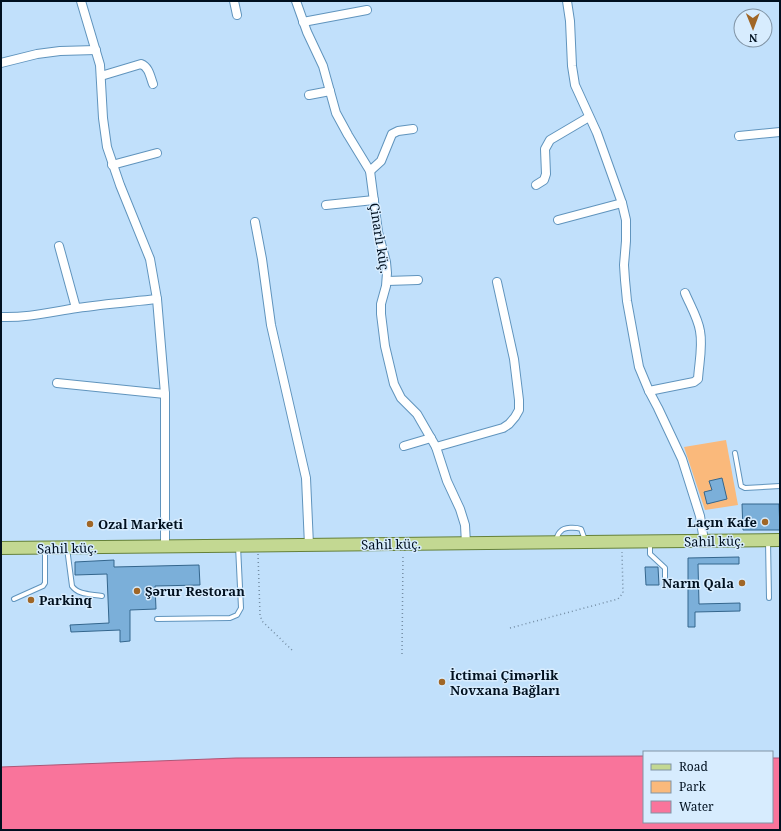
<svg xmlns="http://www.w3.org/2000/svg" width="781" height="831" viewBox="0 0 781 831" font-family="'Noto Serif',serif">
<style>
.green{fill:#fab97b}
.water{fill:#f9749b;stroke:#ae5676}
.building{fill:#7bafd9;stroke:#34668d}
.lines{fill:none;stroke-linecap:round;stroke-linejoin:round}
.service-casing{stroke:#6094bd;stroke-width:6}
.minor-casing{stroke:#6094bd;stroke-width:10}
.primary-casing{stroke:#65813a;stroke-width:14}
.path{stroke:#748da4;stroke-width:1.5;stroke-dasharray:1 3;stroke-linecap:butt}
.service{stroke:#fff;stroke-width:4}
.minor{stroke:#fff;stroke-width:8}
.primary{stroke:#c3d892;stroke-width:12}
.poi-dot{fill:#a06626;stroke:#d7ecfe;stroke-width:1.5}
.labels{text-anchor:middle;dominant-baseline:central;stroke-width:3;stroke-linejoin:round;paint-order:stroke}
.street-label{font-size:13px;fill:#00101f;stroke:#d7ecfe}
.poi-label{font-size:13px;font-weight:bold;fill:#00101f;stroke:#d7ecfe;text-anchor:start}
</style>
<rect width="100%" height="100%" fill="#c1e0fb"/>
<polygon class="green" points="726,440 738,505 705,510 684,447"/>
<polygon class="water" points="644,756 644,822 772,822 772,758 780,758 780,830 1,830 1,767 236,758"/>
<g class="building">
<polygon points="722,478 727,499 707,504 704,492 712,490 709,481"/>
<polygon points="742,504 779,504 780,530 743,530"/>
<polygon points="739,557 739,564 698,564 699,604 740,603 740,611 695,612 695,627 688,627 688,558"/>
<polygon points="114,560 114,567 199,565 200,585 155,586 156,609 130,610 130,641 120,642 120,630 71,632 70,625 109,623 107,574 75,575 75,562"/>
<polygon points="645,567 658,567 659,585 646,585"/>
</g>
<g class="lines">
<defs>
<g id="service">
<polyline points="735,453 741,486 745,488 780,486"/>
<path d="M556,540C557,537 558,533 561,531C564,527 576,527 581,529L585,540"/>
<polyline points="768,541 769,598"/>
<polyline points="650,542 650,554 665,568 665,586"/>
<path d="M67,548L72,586C78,595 91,594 102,596"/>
<polyline points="14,599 43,586 45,583 45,548"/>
<polyline points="157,619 230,618 237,615 241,608 238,546"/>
</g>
<g id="minor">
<polyline points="81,1 100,65 103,118 107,147 120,185 150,259 157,299 165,394 165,547"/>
<polyline points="234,1 237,15"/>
<polyline points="296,1 307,32 323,66 336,113 348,135 370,171 378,232 386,262 387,273 386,286 381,304 381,314 385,346 394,384 401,398 417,414 436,447 447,481 460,509 465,525 466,544"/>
<polyline points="567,1 570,21 572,66 575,85 597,133 622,203 626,220 626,241 624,265 625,280 627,301 639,367 649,391 658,408 682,459 700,516 704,541"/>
<polyline points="303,22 367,10"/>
<polyline points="1,63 37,54 60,51 96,50"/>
<path d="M101,76L141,64C149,67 150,76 153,84"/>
<polyline points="309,95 330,91"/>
<polyline points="739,136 780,132"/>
<polyline points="112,165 157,153"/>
<polyline points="370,171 381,161 392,134 398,131 413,129"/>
<polyline points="536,185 544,180 546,174 545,149 550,140 589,117"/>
<polyline points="326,205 374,200"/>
<polyline points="558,220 622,203"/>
<polyline points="255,222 262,259 271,325 306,478 309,545"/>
<polyline points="59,246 76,308"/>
<polyline points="387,281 418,280"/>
<path d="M1,317C27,318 51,312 77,308C104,304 130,302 157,299"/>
<polyline points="57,383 165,394"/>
<path d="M649,391L694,382L698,379C699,363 703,346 700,331C698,318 690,305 685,293"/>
<polyline points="404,446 431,438"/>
<polyline points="436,447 503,428 509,424 515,417 519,410 519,400 514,359 497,282"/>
</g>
<polyline id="primary" points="1,548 780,540"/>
</defs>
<use href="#service" class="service-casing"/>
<use href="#minor" class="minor-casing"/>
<use href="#primary" class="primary-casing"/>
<g class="path">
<polyline points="258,554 260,615 262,621 293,651"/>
<polyline points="510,628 618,599 623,593 622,552"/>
<polyline points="402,654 403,554"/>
</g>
<use href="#service" class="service"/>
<use href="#minor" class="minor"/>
<use href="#primary" class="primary"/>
</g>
<g class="poi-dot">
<circle cx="765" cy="522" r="4"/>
<circle cx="90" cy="524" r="4"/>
<circle cx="742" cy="583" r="4"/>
<circle cx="137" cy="591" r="4"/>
<circle cx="31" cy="600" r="4"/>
<circle cx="442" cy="682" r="4"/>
</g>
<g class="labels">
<g class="street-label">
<text transform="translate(380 238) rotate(81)">Çinarlı küç.</text>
<text transform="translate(714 541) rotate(-1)">Sahil küç.</text>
<text transform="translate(391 544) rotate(-1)">Sahil küç.</text>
<text transform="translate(67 548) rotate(-1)">Sahil küç.</text>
</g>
<g class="poi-label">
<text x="757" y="522" text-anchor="end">Laçın Kafe</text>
<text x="98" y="524">Ozal Marketi</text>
<text x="734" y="583" text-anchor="end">Narın Qala</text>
<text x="145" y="591">Şərur Restoran</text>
<text x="39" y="600">Parkinq</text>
<text x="450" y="675">İctimai Çimərlik<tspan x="450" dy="15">Novxana Bağları</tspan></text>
</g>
</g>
<rect width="781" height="831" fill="none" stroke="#00101f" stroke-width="4"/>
<rect x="643" y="751" width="130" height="72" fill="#d7ecfe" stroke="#8194a5"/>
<rect x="651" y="764" width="20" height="6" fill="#c3d892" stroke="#8194a5"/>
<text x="679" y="771" font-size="12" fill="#00101f">Road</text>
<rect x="651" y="781" width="20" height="12" fill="#fab97b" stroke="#8194a5"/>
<text x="679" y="791" font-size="12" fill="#00101f">Park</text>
<rect x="651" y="801" width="20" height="12" fill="#f9749b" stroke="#8194a5"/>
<text x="679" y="811" font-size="12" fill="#00101f">Water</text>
<g transform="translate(753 28) rotate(179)"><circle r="19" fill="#d7ecfe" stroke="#8194a5"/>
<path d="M0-3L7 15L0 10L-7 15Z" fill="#a06626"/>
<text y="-6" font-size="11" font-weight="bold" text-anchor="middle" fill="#00101f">N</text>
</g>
</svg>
